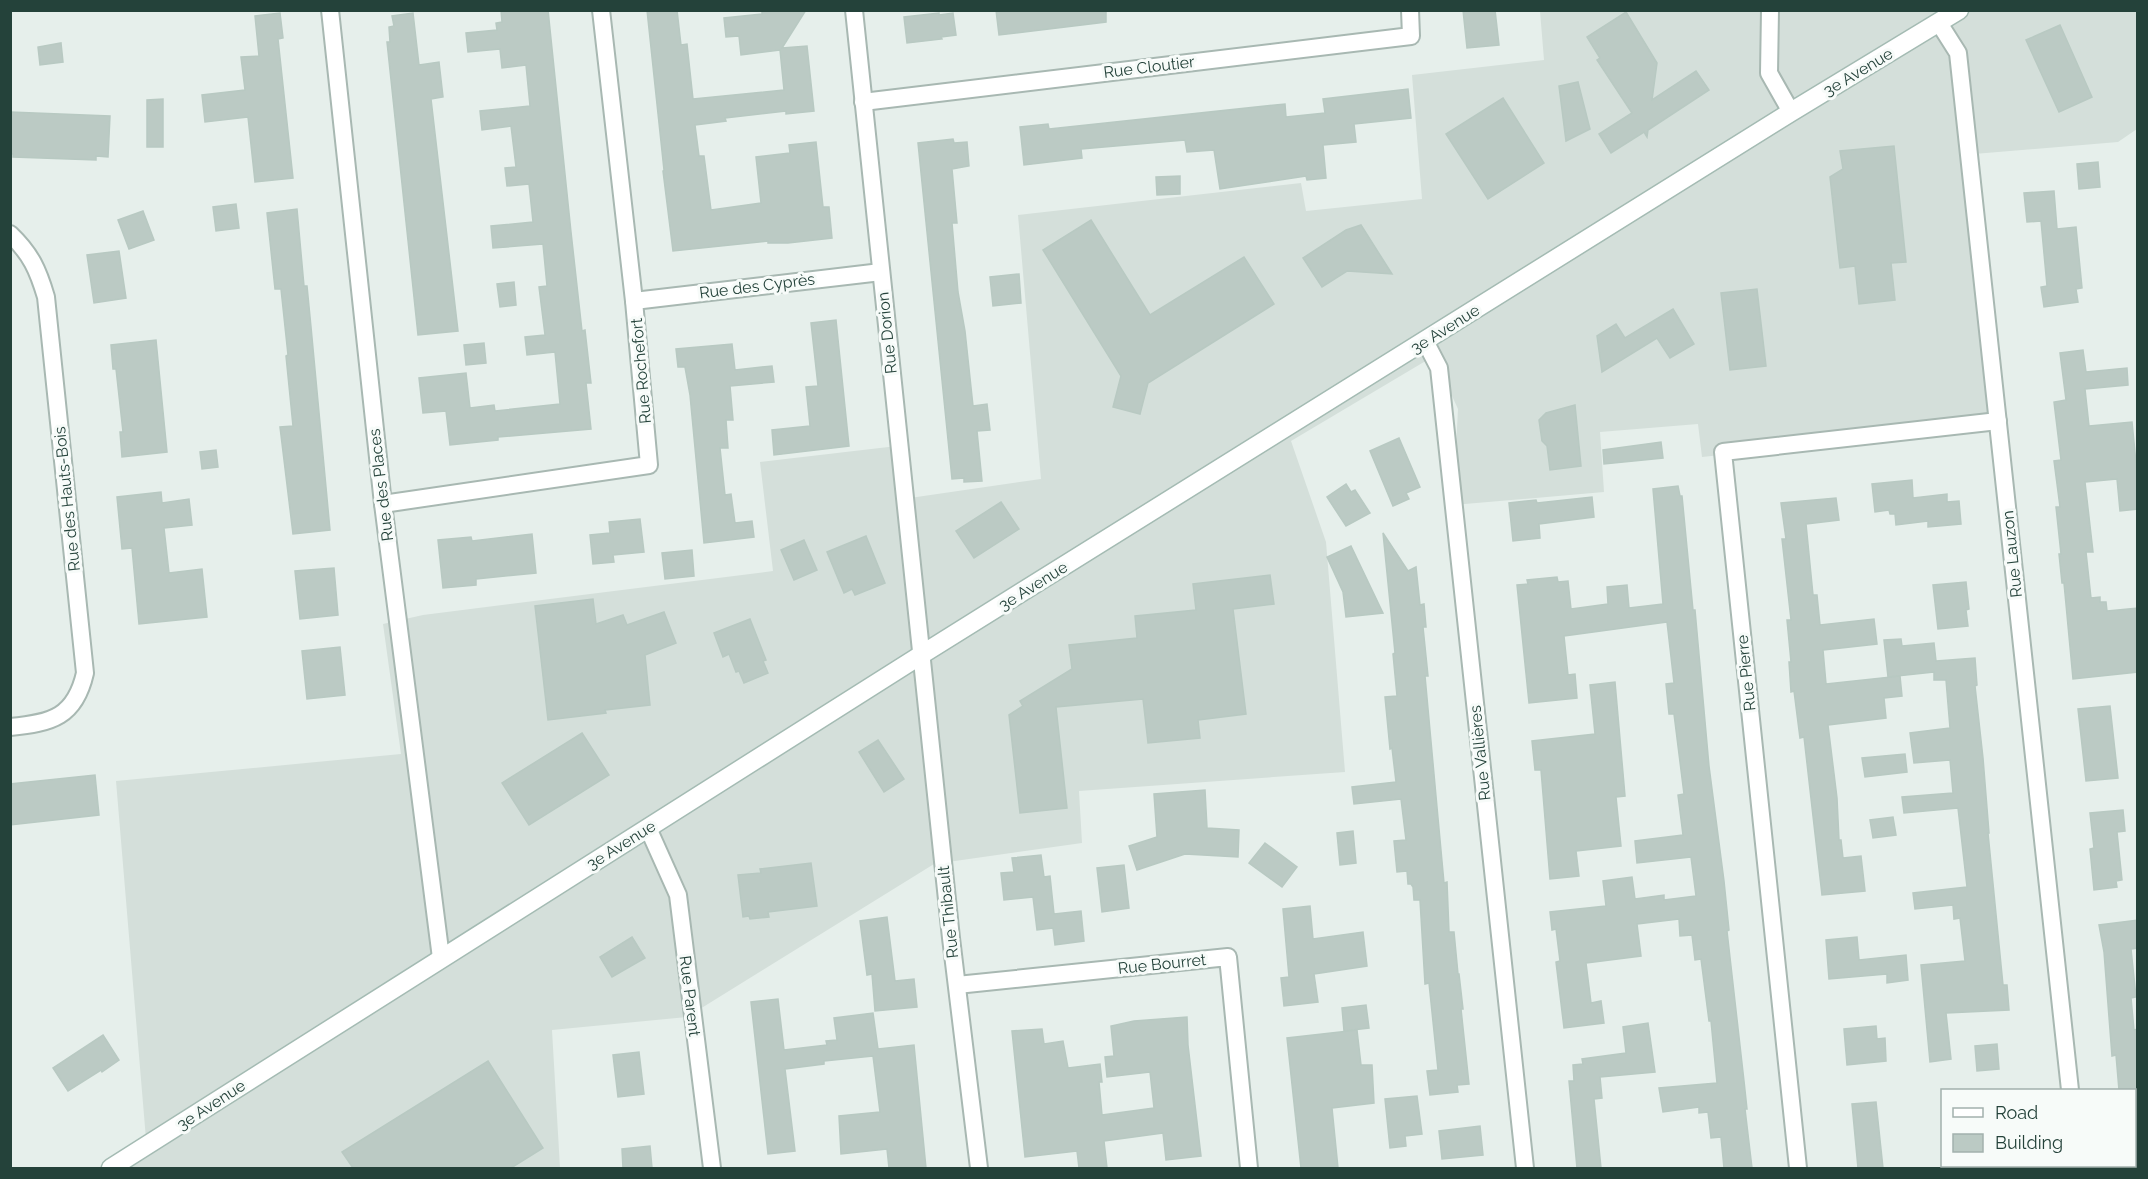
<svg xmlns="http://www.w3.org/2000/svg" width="2148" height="1179" viewBox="0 0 2148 1179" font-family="Raleway,sans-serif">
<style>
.built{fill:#d4dfda}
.building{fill:#bbcac4;stroke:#b8c9c2;stroke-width:1.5}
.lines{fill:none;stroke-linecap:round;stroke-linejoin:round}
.street-casing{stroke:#a8b8b2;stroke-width:20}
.secondary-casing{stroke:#a4bbb3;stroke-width:21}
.street{stroke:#fff;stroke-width:16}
.secondary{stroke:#fff;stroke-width:18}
.labels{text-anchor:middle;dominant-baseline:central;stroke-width:6;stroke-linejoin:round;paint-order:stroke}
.street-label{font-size:16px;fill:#24423a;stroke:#f7fbf9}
</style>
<rect width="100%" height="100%" fill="#e6efeb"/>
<polygon class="built" points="1540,11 2137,11 2137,129 2118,142 1974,154 2002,425 1702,457 1698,424 1600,432 1604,492 1453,505 1458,409 1434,356 1291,441 1326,542 1345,772 1079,791 1082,843 934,864 687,1017 552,1030 560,1168 122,1168 147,1151 116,781 401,754 383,624 423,615 773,571 760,462 897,446 903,499 1041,479 1018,215 1301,183 1306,211 1422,199 1412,75 1544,60"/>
<g class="building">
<polygon points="501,10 548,10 571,232 582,331 585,330 591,383 586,383 591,429 498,437 498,440 450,445 446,411 423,413 419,378 466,373 470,408 494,405 495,411 560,404 555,352 527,355 525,337 545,335 539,287 547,286 543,244 493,248 491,226 533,222 529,184 507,186 505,168 516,167 511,126 482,130 480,111 530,106 526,65 502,68 500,49 468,52 466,33 497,30 496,23 502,22"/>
<polygon points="647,10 677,10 681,45 687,44 693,99 784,90 780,50 741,55 739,36 726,37 724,18 762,14 762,10 806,10 782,48 807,46 814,111 786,114 786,111 725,118 726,121 695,125 699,156 704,156 711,210 761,203 756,157 790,153 789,145 816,142 823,207 829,207 832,238 788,243 768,243 768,241 673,251 663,171 664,170"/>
<polygon points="996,10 1106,10 1106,22 999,35"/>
<polygon points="1463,10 1495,10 1499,45 1467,48"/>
<polygon points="1626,12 1657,63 1652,100 1696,71 1709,90 1648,130 1647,137 1644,132 1611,153 1599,134 1632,113 1597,60 1600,58 1587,37"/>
<polygon points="280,13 283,38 278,39 293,178 255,182 248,117 205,122 202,95 245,90 241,57 259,56 255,16"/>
<polygon points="413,13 419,65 439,62 443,97 431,99 458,331 418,335 387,42 390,42 389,27 394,26 392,16"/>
<polygon points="939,13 939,15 953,13 956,35 941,37 942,39 907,43 904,17"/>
<polygon points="2060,25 2092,97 2059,112 2026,40"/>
<polygon points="61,43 63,62 40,65 38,47"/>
<polygon points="1578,82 1590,129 1566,141 1559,86"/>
<polygon points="1408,89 1411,118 1354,124 1356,142 1323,145 1326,178 1307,180 1306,176 1220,189 1214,150 1187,152 1185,140 1081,149 1082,158 1024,165 1020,127 1048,124 1049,129 1285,104 1286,117 1325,113 1323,99"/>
<polygon points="1503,98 1544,163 1488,199 1446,134"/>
<polygon points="163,99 163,147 147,147 147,100"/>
<polygon points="10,112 110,116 108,157 96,156 96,160 13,157 13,154 10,154"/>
<polygon points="953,139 954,143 967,142 969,166 952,169 957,223 952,223 958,292 965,331 973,406 987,404 990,430 977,431 982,481 964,482 964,478 952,479 918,143"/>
<polygon points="1894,146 1906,262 1891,263 1895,300 1859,304 1855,266 1840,268 1830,177 1843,169 1840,151"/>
<polygon points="2098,162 2100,187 2079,189 2077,164"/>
<polygon points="1180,176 1180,194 1157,195 1156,177"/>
<polygon points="2054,191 2057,229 2076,227 2082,288 2076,289 2078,302 2044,307 2041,287 2047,286 2041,221 2027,222 2024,193"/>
<polygon points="236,204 239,228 216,231 213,207"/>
<polygon points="297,209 304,286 307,286 311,327 330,530 293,534 280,427 293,426 286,356 288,355 281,289 275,289 267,213"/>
<polygon points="143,211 154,240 129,249 118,220"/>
<polygon points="1091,220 1150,315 1244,257 1274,304 1148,383 1140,414 1113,407 1121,376 1043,250"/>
<polygon points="1361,225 1392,274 1347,271 1322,287 1303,258 1346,230"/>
<polygon points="119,251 126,298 94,303 87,255"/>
<polygon points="1019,274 1021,303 993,306 990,277"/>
<polygon points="514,282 516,305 500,307 497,284"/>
<polygon points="1757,289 1766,366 1730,370 1721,293"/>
<polygon points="1673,309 1694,344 1670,358 1657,338 1602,372 1597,336 1616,324 1625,338"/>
<polygon points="836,320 849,446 774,455 772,430 810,426 806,387 818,386 811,323"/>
<polygon points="156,340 167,452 122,457 120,432 123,432 116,369 113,369 111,345"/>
<polygon points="484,343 486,363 466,365 464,345"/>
<polygon points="732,344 735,370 772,366 774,382 730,386 733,420 726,420 728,448 720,448 725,495 731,494 735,523 752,521 754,537 704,543 690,395 685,367 678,367 676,349"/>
<polygon points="2083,350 2086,372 2127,368 2128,385 2085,389 2089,426 2132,422 2138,483 2138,509 2120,511 2117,479 2085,482 2093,552 2086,552 2091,598 2100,597 2100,602 2106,602 2107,611 2138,608 2138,672 2073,679 2064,583 2062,583 2059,554 2061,554 2056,507 2060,507 2054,461 2061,460 2054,402 2066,400 2060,353"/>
<polygon points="1575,405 1581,466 1550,470 1547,446 1542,441 1539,420 1546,413"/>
<polygon points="1399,438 1420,487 1406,493 1409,499 1393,506 1370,451"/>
<polygon points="1661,442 1663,458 1604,464 1603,450"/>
<polygon points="216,450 218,467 202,469 200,452"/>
<polygon points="1912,480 1913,498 1947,494 1947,502 1959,501 1961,524 1928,527 1928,521 1896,525 1895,514 1890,514 1889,510 1875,512 1872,484"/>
<polygon points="1346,484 1351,492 1355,490 1370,513 1346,526 1327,497"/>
<polygon points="1678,486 1680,496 1682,496 1693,610 1695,610 1709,766 1724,881 1729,930 1727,931 1744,1081 1747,1109 1745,1109 1752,1168 1724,1168 1721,1137 1711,1138 1708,1112 1699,1113 1699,1107 1663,1112 1659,1088 1717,1083 1711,1021 1709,1021 1701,959 1695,960 1692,935 1680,936 1679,919 1637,924 1641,956 1586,963 1591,1003 1601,1001 1604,1023 1564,1028 1556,962 1560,961 1556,929 1552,930 1550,912 1606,906 1603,881 1632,877 1635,899 1664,895 1664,900 1696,896 1691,857 1637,863 1635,841 1683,835 1678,795 1684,794 1674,714 1669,714 1666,684 1674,683 1667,622 1564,636 1568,675 1575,674 1577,698 1529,703 1517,585 1528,584 1527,580 1557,577 1558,582 1568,581 1571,609 1608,604 1607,587 1627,585 1629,608 1663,604 1653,489"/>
<polygon points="161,492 162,503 189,499 192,525 164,528 169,573 202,569 207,617 139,624 132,548 122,549 117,497"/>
<polygon points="1592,497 1594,517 1539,524 1540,538 1513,541 1509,503 1536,500 1537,503"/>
<polygon points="1836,498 1839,520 1806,524 1813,595 1817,595 1820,625 1874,619 1877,644 1823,650 1826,684 1900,676 1902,696 1884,698 1886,718 1828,725 1837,798 1839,840 1841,840 1843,858 1861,856 1865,891 1822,895 1804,737 1800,738 1794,691 1791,692 1789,662 1791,662 1787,620 1791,620 1782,539 1786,539 1781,503"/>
<polygon points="1001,502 1019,529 974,558 956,531"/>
<polygon points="640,519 644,552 613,555 614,562 593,564 590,535 610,533 609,522"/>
<polygon points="1383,533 1408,571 1416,567 1420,605 1424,604 1426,627 1423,627 1428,676 1425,676 1438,818 1444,883 1447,882 1449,932 1454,932 1458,974 1459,974 1463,1009 1461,1009 1469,1084 1457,1085 1458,1092 1430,1095 1427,1071 1438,1070 1429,983 1425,984 1420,900 1414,900 1413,887 1411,884 1408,884 1407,871 1397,872 1394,841 1406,840 1401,799 1354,804 1352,787 1396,782 1392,748 1390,749 1385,697 1397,696 1393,654 1395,653"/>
<polygon points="532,534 536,573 476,579 476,585 443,588 438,540 471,537 472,541"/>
<polygon points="866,536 885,583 855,595 852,589 844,593 827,552"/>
<polygon points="804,540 817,570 794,580 781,550"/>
<polygon points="1351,546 1383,613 1346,617 1343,592 1327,557"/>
<polygon points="692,550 694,576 665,579 662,553"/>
<polygon points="334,568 338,615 300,619 295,571"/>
<polygon points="1270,575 1274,604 1233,609 1246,714 1198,720 1200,738 1148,743 1143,699 1056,707 1067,808 1020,813 1009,715 1023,706 1020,701 1072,669 1069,645 1137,638 1135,616 1196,610 1193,584"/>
<polygon points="1966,582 1969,609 1966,610 1968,626 1938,629 1933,585"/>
<polygon points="593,599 596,624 623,615 627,625 664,612 676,643 645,655 650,705 605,710 606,713 548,720 535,606"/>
<polygon points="750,619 766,660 763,661 768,673 744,683 739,671 736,672 729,654 723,657 714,633"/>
<polygon points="1901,639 1902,646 1934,643 1936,661 1975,658 1977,685 1975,686 1983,758 1989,833 1988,833 2003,985 2007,985 2009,1010 1946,1013 1951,1059 1930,1062 1921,965 1965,961 1960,918 1954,919 1953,905 1915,909 1913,893 1967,887 1958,808 1904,813 1902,797 1953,793 1950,760 1914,763 1910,733 1950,728 1946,680 1934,680 1934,672 1888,677 1884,640"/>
<polygon points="340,647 345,695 307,699 302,651"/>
<polygon points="1615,682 1625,796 1616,797 1621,846 1576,851 1579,876 1550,879 1541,770 1535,770 1532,741 1595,734 1590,685"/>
<polygon points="2110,706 2118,778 2086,781 2078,709"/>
<polygon points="582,733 609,775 529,825 502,783"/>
<polygon points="878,740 904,779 884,792 859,752"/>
<polygon points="1905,754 1907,772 1865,777 1862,758"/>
<polygon points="95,775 99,815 10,825 10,784"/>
<polygon points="1205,790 1207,828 1239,830 1238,857 1185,854 1137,870 1129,846 1157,837 1154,794"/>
<polygon points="2123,810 2125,831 2117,832 2122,880 2116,881 2117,887 2094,890 2090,849 2094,848 2090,813"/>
<polygon points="1893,817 1896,835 1873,838 1870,820"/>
<polygon points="1353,831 1356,863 1340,865 1337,833"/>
<polygon points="1265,843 1297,867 1282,887 1249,863"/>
<polygon points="1041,855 1044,877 1050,876 1054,914 1081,911 1084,941 1055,945 1053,928 1037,930 1033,897 1004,900 1001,873 1014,872 1012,858"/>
<polygon points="811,863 817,906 768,912 769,917 750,919 749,916 743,917 738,875 761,873 760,869"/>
<polygon points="1124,865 1129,908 1102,912 1097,868"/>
<polygon points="1310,906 1313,939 1363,932 1367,966 1314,974 1318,1002 1284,1006 1281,978 1289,977 1283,909"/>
<polygon points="887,917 895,981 914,979 917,1007 875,1011 872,974 867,975 860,921"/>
<polygon points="2138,920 2138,948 2131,949 2136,997 2131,998 2134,1030 2138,1029 2138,1090 2119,1090 2116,1055 2112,1056 2104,952 2099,925"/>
<polygon points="632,937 645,958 612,977 600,957"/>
<polygon points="1857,937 1859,960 1906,955 1908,980 1887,983 1887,974 1829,979 1826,940"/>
<polygon points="778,999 784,1050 827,1045 826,1041 837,1040 834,1018 873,1013 878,1049 914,1045 926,1168 889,1168 887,1149 841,1154 839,1116 880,1112 873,1056 824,1061 824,1064 785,1069 795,1151 768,1154 751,1002"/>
<polygon points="1366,1005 1369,1028 1344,1031 1342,1008"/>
<polygon points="1187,1017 1188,1045 1201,1156 1166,1160 1163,1133 1104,1141 1107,1168 1079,1168 1077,1151 1025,1157 1012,1031 1042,1029 1044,1044 1063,1041 1068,1068 1100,1064 1102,1082 1099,1082 1102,1115 1154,1108 1150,1072 1107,1077 1105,1057 1114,1056 1111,1026 1134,1021"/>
<polygon points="1648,1023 1655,1072 1600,1077 1602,1098 1594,1099 1601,1168 1577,1168 1569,1081 1574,1081 1573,1065 1583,1064 1582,1059 1626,1053 1623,1027"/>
<polygon points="1876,1026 1877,1039 1885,1038 1886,1061 1847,1065 1844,1029"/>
<polygon points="1357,1030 1361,1065 1372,1065 1374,1103 1332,1108 1338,1168 1301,1168 1287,1038"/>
<polygon points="103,1035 119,1060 102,1072 101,1070 68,1091 53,1068"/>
<polygon points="1997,1044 1999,1069 1977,1071 1975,1046"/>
<polygon points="639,1052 644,1094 618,1097 613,1055"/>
<polygon points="488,1061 543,1148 511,1168 353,1168 342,1152"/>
<polygon points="1417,1096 1422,1134 1405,1136 1406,1146 1390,1148 1385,1099"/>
<polygon points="1876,1102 1883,1168 1858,1168 1852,1104"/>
<polygon points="1480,1126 1483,1155 1442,1159 1439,1131"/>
<polygon points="650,1146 652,1168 623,1168 622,1149"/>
</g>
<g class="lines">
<defs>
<g id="street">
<polyline points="330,10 383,504 441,958"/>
<polyline points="854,10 951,938 979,1168"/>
<polyline points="1770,10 1769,73 1791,112"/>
<polyline points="1939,23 1958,53 2070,1090"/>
<polyline points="863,102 1411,36 1410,10"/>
<path d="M10,234C31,254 38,270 46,297L85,673C75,717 52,723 10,727"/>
<polyline points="634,301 881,272"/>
<polyline points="1425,341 1439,368 1525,1168"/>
<polyline points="383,504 649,465 634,301 601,10"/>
<polyline points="648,828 678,895 712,1168"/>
<polyline points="957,985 1228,957 1249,1168"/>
<polyline points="2078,1166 2079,1168"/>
<polyline points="1798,1168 1723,452 1998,421"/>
</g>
<polyline id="secondary" points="111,1168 921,655 1791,112 1959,10"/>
</defs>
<use href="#street" class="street-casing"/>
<use href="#secondary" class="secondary-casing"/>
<use href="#street" class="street"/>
<use href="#secondary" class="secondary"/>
</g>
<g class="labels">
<g class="street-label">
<text transform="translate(1149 67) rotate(-7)">Rue Cloutier</text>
<text transform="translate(1858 72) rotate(-31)">3e Avenue</text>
<text transform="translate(757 286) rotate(-7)">Rue des Cyprès</text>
<text transform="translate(1445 329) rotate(-32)">3e Avenue</text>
<text transform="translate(887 333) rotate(-96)">Rue Dorion</text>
<text transform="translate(641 371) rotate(-95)">Rue Rochefort</text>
<text transform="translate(381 485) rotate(-97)">Rue des Places</text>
<text transform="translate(67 499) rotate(-96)">Rue des Hauts-Bois</text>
<text transform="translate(2012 554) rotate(-96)">Rue Lauzon</text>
<text transform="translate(1033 586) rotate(-32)">3e Avenue</text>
<text transform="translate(1746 673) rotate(-96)">Rue Pierre</text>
<text transform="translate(1480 753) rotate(-96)">Rue Vallières</text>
<text transform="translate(621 845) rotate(-32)">3e Avenue</text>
<text transform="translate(948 912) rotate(-96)">Rue Thibault</text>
<text transform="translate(1162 964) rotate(-6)">Rue Bourret</text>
<text transform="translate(690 996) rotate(83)">Rue Parent</text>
<text transform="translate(211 1105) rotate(-33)">3e Avenue</text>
</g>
</g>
<rect width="2148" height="1179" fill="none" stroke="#24423a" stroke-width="24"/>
<rect x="1941" y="1089" width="195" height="78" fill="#f7fbf9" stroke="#a3b1ad" stroke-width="1.5"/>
<rect x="1953" y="1108" width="30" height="9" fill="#ffffff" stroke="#a3b1ad" stroke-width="1.5"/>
<text x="1995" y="1119" font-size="18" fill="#24423a">Road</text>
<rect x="1953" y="1134" width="30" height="18" fill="#bbcac4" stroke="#a3b1ad" stroke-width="1.5"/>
<text x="1995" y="1149" font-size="18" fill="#24423a">Building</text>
</svg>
